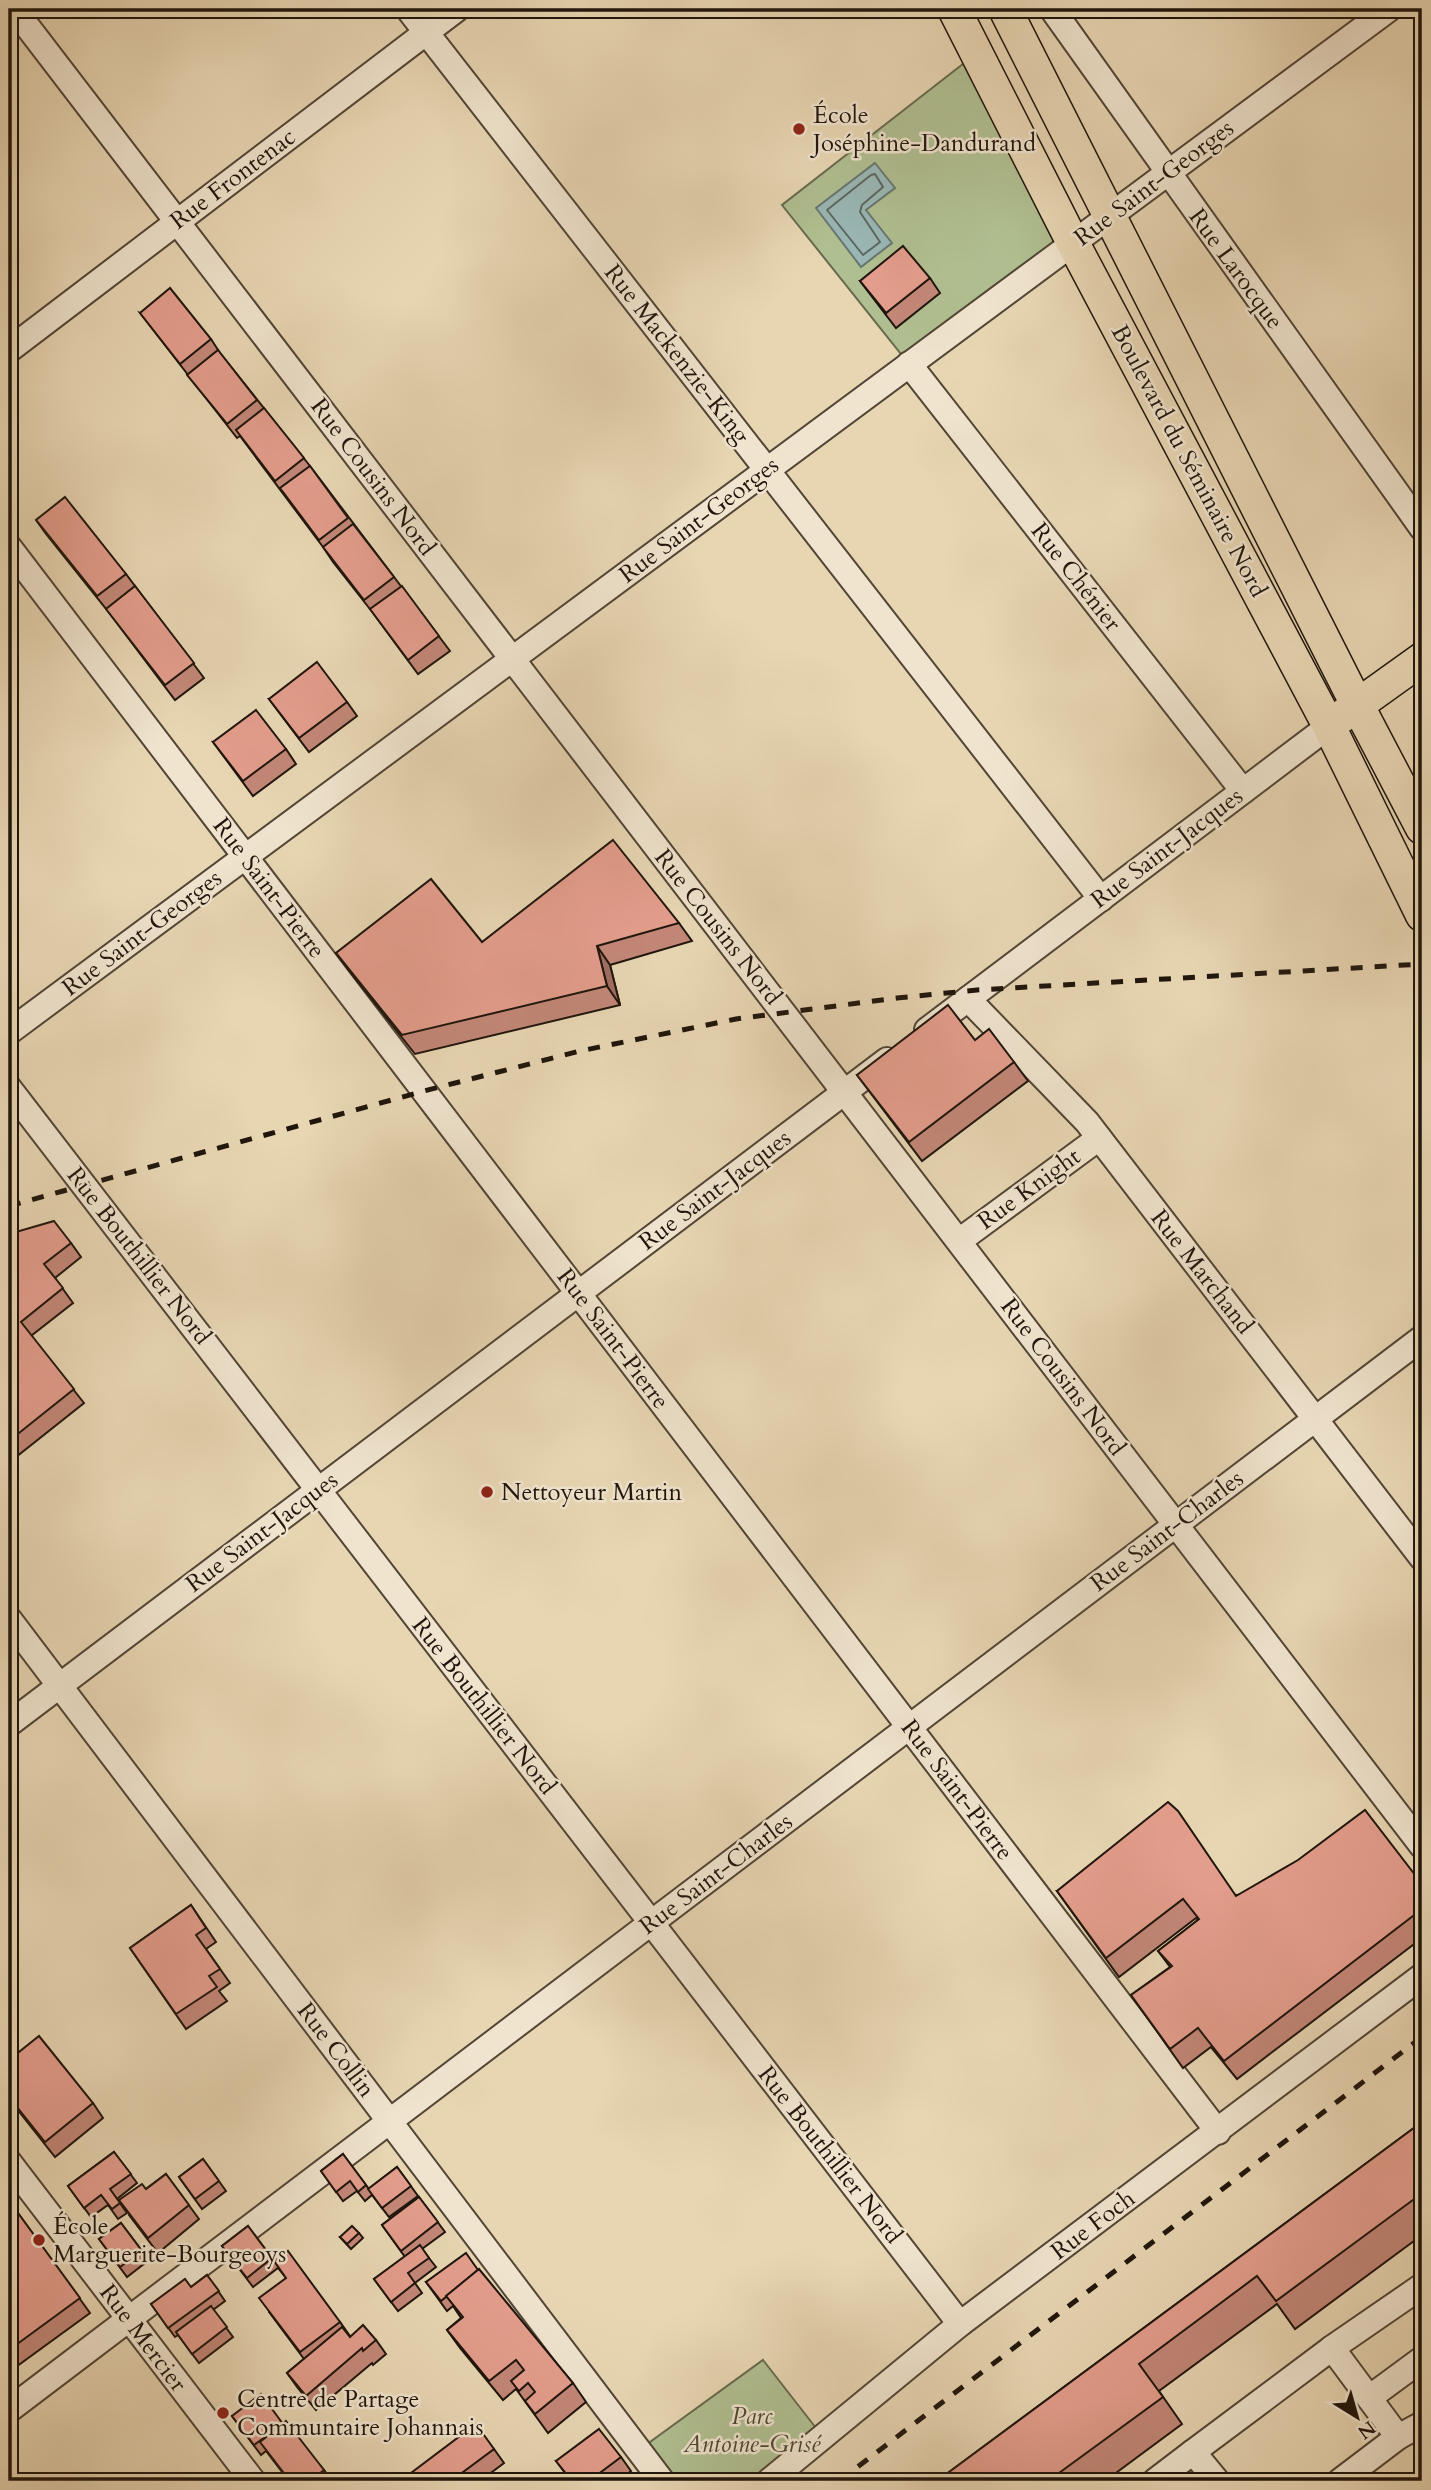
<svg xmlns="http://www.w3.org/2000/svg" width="1431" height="2490" viewBox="0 0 1431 2490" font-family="Cardo,serif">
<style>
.green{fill:#b0bf91;stroke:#686a4e;stroke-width:2}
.water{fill:#99b7b5;stroke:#687671;stroke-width:2}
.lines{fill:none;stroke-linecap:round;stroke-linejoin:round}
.shore{stroke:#5c6660;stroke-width:2}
.minor-casing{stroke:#514536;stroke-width:28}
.major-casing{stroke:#1f150c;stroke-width:35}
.minor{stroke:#f0e4ce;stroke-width:24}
.major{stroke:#e8d6b3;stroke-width:32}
.rail{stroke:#1f150c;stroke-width:5;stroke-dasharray:12 12;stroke-linecap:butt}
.wall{fill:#c38778;stroke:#1f150c;stroke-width:2}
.shaded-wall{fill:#9f6e62;stroke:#1f150c;stroke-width:2}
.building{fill:#e39d8c;stroke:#1f150c;stroke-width:2}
.poi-dot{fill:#8f2418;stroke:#f0e4ce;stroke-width:2.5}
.labels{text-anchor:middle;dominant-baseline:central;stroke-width:5;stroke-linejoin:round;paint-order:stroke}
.poi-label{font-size:24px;fill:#1f150c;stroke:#f0e4ce;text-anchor:start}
.street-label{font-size:24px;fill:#1f150c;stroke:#f0e4ce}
.park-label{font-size:24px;font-style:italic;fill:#4a4834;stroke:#f0e4ce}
</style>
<rect width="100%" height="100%" fill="#e8d6b3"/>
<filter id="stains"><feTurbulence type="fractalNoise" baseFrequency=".00286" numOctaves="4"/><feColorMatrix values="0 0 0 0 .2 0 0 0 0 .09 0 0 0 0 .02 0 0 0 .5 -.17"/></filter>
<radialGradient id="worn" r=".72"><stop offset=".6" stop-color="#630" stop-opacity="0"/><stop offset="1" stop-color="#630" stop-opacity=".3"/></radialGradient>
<g class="green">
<polygon points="977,53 1073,243 909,364 782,205"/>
<polygon points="763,2360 823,2437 769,2481 662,2481 639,2450"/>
</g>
<polygon class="water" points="875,163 895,188 866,210 892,243 861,267 816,208"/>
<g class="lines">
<polygon class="shore" points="875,174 883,187 862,205 860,212 880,242 863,255 827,210 871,175"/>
<defs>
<g id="minor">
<polyline points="14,9 1422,1846"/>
<polyline points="408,9 1101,899"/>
<polyline points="1052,9 1422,528"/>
<polyline points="9,350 457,9"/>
<polyline points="909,364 1243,791"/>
<polyline points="9,547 1218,2132"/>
<polyline points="968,999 1087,1122 1422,1558"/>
<polyline points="927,1030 1329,726"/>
<polyline points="9,1032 1389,9"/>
<polyline points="9,1088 960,2324"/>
<polyline points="959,1241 1099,1138"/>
<polyline points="9,1619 662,2481"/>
<polyline points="9,1724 887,1060"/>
<polyline points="9,2162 253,2481"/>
<polyline points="1369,2398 1422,2359"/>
<polyline points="9,2410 1422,1338"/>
<polyline points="1398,2437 1332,2348 1422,2286"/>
<polyline points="769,2481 960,2324 1422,1976"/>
<polyline points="1155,2481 1193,2452"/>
<polyline points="1217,2481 1193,2452 1332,2348"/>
<polyline points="1340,2481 1398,2437 1422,2424"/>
</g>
<g id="major">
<polyline points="954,9 1073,243 1329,726 1422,915"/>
<polyline points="1005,9 1349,689 1422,828"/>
<polyline points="1341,717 1422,659"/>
</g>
</defs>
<use href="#minor" class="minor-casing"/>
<use href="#major" class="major-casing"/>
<use href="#minor" class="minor"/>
<use href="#major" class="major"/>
<g class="rail">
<polyline points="9,1206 424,1091 580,1051 736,1019 897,998 977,990 1422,964"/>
<polyline points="839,2481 1422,2037"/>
</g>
</g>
<g class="wall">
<polygon points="930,278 940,293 896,328 860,281"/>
<polygon points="140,313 211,339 220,353 310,466 450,651 418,674 373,613 333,562 323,547 240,436 237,438"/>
<polygon points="36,520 126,574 204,678 175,700 107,610 46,534"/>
<polygon points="269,699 347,702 357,716 309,752"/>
<polygon points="213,742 286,749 296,764 253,796"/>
<polygon points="679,923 692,941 610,965 620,1005 415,1054 350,972 336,953 482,942"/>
<polygon points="975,1040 1014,1062 1028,1081 922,1161 857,1075"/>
<polygon points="9,1234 71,1243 81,1257 55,1278 73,1303 31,1336 84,1403 11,1461 9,1458"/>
<polygon points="1422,1884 1422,1938 1237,2079 1211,2047 1183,2068 1131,1995 1170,1967 1158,1951 1198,1920 1196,1918 1119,1977 1057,1891 1236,1895"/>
<polygon points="191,1905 216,1942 206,1949 230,1983 219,1991 227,2001 186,2029 130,1948"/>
<polygon points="9,2060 93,2103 103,2118 55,2157 9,2099"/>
<polygon points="1422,2122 1422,2235 1295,2329 1277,2304 1159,2391 1182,2424 1105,2481 937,2481"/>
<polygon points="114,2152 137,2183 117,2199 127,2213 118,2219 108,2205 91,2217 68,2186"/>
<polygon points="343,2154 369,2189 397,2167 418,2196 389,2217 372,2195 365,2201 357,2191 343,2201 321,2171"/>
<polygon points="203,2159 226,2191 202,2209 179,2177"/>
<polygon points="166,2174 199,2219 158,2253 129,2215 146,2189"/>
<polygon points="419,2197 445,2232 422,2249 436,2267 415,2283 422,2293 398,2311 374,2279 405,2257 382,2225"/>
<polygon points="18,2213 90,2313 9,2372 9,2284 14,2281"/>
<polygon points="121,2223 149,2260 127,2277 99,2239"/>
<polygon points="248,2226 274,2261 340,2322 350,2336 376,2340 386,2354 373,2365 372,2363 316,2410 297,2387 287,2373 304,2359 269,2312 286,2278 278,2268 253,2287 222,2246"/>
<polygon points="359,2233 363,2238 351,2249 340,2237"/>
<polygon points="478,2270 573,2383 586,2402 548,2433 516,2389 503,2400 460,2348 447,2330 461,2318 453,2306 447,2311 426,2282"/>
<polygon points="207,2275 225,2301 213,2310 233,2337 199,2363 178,2335 175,2337 151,2304 191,2287"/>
<polygon points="232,2416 283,2424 324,2470 332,2481 289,2481 266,2451 261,2455"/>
<polygon points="494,2449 504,2463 480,2481 417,2481"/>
<polygon points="621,2457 631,2471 618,2481 571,2481 556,2461"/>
</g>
<polygon class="shaded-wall" points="597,946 610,965 620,1005 607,986"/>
<g class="building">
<polygon points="903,246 930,278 886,313 860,281"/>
<polygon points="170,288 211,339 180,364 140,313"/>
<polygon points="218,350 257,400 227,424 187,375"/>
<polygon points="264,408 304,458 275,481 236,430"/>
<polygon points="310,466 348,518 319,540 280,488"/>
<polygon points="65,497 126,574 97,596 36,520"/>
<polygon points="353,524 394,577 364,600 323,547"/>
<polygon points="135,586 194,663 165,685 106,609"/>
<polygon points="402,586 439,636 408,660 370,609"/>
<polygon points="317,662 347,702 299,738 269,699"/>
<polygon points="256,710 286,749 243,781 213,742"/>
<polygon points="613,840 679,923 597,946 607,986 402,1035 336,953 431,879 482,942"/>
<polygon points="948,1005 975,1040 989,1029 1014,1062 909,1142 857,1075"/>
<polygon points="54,1221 71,1243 44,1264 63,1288 21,1322 74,1389 9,1441 9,1234"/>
<polygon points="1168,1802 1178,1811 1236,1896 1298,1860 1365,1810 1422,1884 1422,1909 1224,2061 1198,2028 1170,2049 1131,1995 1172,1966 1158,1951 1199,1919 1183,1899 1106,1958 1057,1891"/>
<polygon points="191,1905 206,1928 196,1935 220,1969 209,1976 217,1987 176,2014 130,1948"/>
<polygon points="39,2036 93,2103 45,2142 9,2097 9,2060"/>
<polygon points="1422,2122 1422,2195 1421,2194 1276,2301 1257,2276 1139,2364 1163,2397 1048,2481 937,2481"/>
<polygon points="114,2152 131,2174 110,2189 120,2203 112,2209 101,2195 84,2208 68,2186"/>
<polygon points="343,2154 366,2185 358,2192 350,2181 336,2192 321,2171"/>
<polygon points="203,2159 219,2181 195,2199 179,2177"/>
<polygon points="397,2167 411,2186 382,2208 368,2189"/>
<polygon points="166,2174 189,2205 148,2238 119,2200 142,2184 146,2189"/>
<polygon points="419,2197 438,2222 401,2251 382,2225"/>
<polygon points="18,2213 80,2298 9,2350 9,2284 14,2281 9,2274 9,2220"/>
<polygon points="121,2223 142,2251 120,2267 99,2239"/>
<polygon points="248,2226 272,2258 247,2278 222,2246"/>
<polygon points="352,2226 359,2233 347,2244 340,2237"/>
<polygon points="420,2245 429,2258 408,2273 415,2283 391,2302 374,2279"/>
<polygon points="288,2251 340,2322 300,2352 259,2298 286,2278 274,2261"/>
<polygon points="466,2253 478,2270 441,2301 426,2282"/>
<polygon points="479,2269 573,2383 535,2414 525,2401 535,2392 528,2383 519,2391 511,2381 524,2370 516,2360 489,2381 447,2330 463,2317 446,2296"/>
<polygon points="207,2275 219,2291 168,2328 151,2304 185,2279 191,2287"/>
<polygon points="211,2306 227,2327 192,2354 176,2332"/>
<polygon points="363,2325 376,2340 363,2351 362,2348 306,2396 287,2373 342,2327 350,2337"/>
<polygon points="261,2394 283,2424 254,2445 232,2416"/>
<polygon points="286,2421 324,2470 310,2481 290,2481 260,2442"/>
<polygon points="476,2424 494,2449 451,2481 417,2481 411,2473"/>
<polygon points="599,2429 621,2457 589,2481 572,2481 556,2461"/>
<polygon points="348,2477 351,2481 342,2481"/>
</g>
<g class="poi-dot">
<circle cx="799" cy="129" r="7"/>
<circle cx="487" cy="1492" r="7"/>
<circle cx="39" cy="2240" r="7"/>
<circle cx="223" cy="2413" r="7"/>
</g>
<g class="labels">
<g class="poi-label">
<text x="813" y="115">École<tspan x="813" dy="28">Joséphine-Dandurand</tspan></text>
<text x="501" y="1492">Nettoyeur Martin</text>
<text x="53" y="2226">École<tspan x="53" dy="28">Marguerite-Bourgeoys</tspan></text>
<text x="237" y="2399">Centre de Partage<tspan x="237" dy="28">Communtaire Johannais</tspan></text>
</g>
<g class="street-label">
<text transform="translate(233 179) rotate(-37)">Rue Frontenac</text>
<text transform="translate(1154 183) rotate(-37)">Rue Saint-Georges</text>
<text transform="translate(1236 269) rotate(54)">Rue Larocque</text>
<text transform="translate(677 354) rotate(52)">Rue Mackenzie-King</text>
<text transform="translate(1189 461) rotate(62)">Boulevard du Séminaire Nord</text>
<text transform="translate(373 477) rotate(53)">Rue Cousins Nord</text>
<text transform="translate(699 520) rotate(-37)">Rue Saint-Georges</text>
<text transform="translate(1076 577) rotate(52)">Rue Chénier</text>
<text transform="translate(1167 848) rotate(-37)">Rue Saint-Jacques</text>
<text transform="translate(269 888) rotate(53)">Rue Saint-Pierre</text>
<text transform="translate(718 927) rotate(52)">Rue Cousins Nord</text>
<text transform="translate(142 933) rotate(-37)">Rue Saint-Georges</text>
<text transform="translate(1029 1189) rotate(-36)">Rue Knight</text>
<text transform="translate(715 1190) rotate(-37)">Rue Saint-Jacques</text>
<text transform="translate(139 1256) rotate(52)">Rue Bouthillier Nord</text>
<text transform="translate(1202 1272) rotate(52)">Rue Marchand</text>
<text transform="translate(613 1339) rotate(53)">Rue Saint-Pierre</text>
<text transform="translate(1063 1377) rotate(53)">Rue Cousins Nord</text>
<text transform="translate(1167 1531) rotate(-37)">Rue Saint-Charles</text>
<text transform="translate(262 1532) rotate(-37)">Rue Saint-Jacques</text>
<text transform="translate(484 1706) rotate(52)">Rue Bouthillier Nord</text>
<text transform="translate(957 1790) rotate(53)">Rue Saint-Pierre</text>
<text transform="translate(716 1874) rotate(-37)">Rue Saint-Charles</text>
<text transform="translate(336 2050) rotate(53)">Rue Collin</text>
<text transform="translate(830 2155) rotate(52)">Rue Bouthillier Nord</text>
<text transform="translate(1093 2225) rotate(-37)">Rue Foch</text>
<text transform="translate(143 2338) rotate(53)">Rue Mercier</text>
</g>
<g class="park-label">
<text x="752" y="2416">Parc<tspan x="752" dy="28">Antoine-Grisé</tspan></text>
</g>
</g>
<rect width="1431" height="2490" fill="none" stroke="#e8d6b3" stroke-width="35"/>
<rect x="10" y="10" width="1410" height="2469" fill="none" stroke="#1f150c" stroke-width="3.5"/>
<rect x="18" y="18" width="1396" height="2455" fill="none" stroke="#1f150c" stroke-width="2"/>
<g transform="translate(1357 2417) rotate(143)" stroke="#f0e4ce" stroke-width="5" paint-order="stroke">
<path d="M0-5L12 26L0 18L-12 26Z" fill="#1f150c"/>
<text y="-10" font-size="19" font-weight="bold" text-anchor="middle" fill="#1f150c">N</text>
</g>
<rect width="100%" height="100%" filter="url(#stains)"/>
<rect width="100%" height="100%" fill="url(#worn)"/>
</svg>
